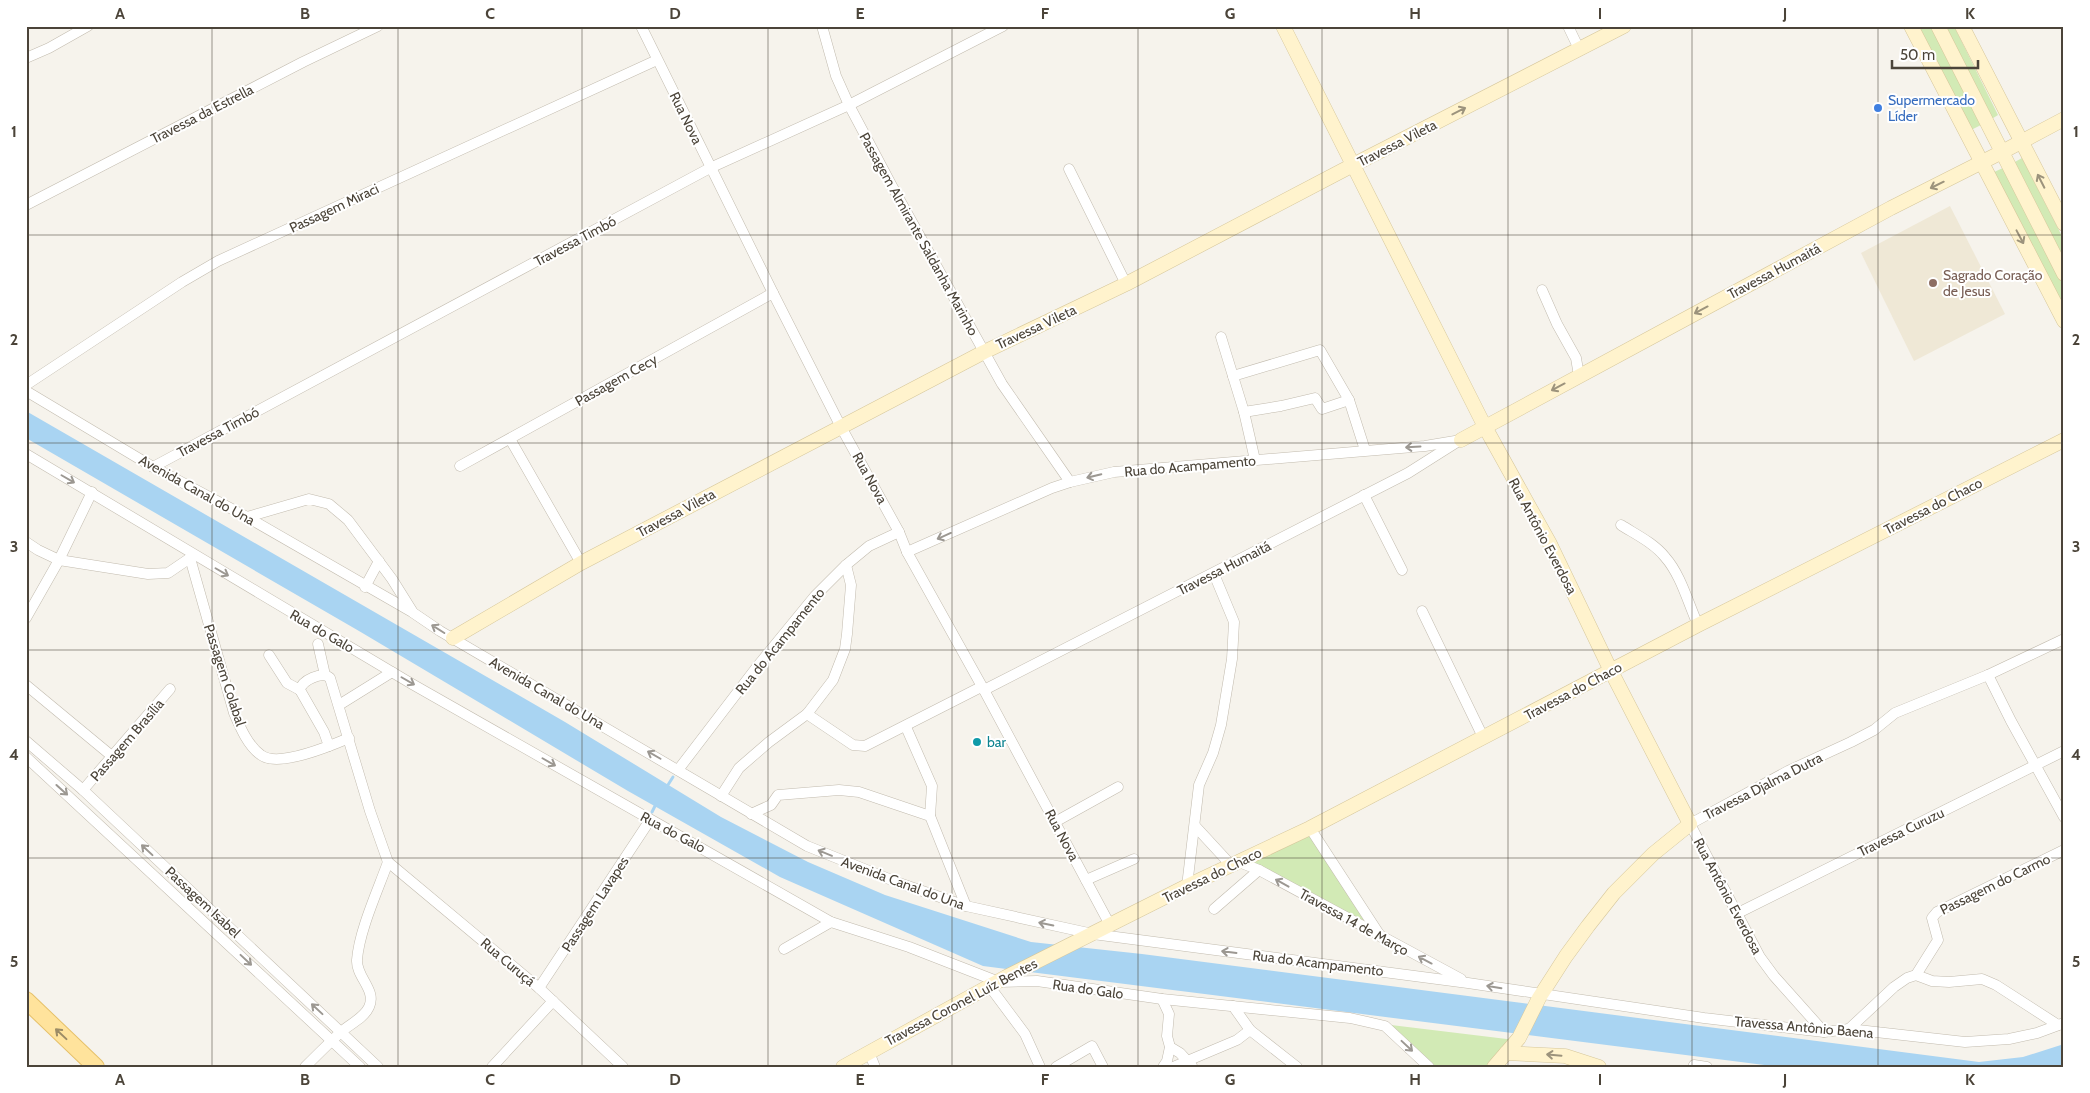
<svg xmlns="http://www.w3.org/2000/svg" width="2090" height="1093" viewBox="0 0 2090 1093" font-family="Cabin,sans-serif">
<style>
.education{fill:#efe8d6}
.green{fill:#d2eab5}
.water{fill:#a9d4f2}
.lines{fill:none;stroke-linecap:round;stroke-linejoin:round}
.stream{stroke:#a9d4f2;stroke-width:3}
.street-casing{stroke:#c2bbae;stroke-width:11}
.secondary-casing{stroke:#d6c79b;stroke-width:15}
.primary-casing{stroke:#e6c16a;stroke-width:18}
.street{stroke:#fff;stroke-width:10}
.secondary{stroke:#fff3cd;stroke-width:14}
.primary{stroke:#ffe39c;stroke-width:16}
.oneway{stroke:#9c937c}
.oneway2{stroke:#9c9892}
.oneway3{stroke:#9c8c66}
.grid{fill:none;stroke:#4b4439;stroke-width:1;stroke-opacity:0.55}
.shop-dot{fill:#3f7fe0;stroke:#fff;stroke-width:2}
.education-dot{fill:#8d6e63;stroke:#fff;stroke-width:2}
.culture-dot{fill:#0f9aa8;stroke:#fff;stroke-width:2}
.labels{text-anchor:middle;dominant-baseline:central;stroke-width:4;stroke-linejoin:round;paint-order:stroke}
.shop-label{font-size:14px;fill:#366cbe;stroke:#fff;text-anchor:start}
.street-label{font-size:14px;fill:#4b4439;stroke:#fff}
.education-label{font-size:14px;fill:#785e54;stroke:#fff;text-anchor:start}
.culture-label{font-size:14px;fill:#0d838f;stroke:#fff;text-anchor:start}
.neatline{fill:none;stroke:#4b4439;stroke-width:2}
.grid-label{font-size:16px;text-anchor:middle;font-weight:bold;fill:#4b4439}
</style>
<rect width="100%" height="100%" fill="#f6f3ec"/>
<polygon class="education" points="1950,206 2005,314 1914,361 1861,253"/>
<g class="green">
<polygon points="1915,26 1932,26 1983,124 1969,131"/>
<polygon points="1941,26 1954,26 1998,115 1990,120"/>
<polygon points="2022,158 2064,240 2064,268 2013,163"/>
<polygon points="2005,167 2064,284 2064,313 1992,173"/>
<polygon points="1305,827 1376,935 1246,862"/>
<polygon points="1391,1025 1515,1040 1499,1067 1432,1067"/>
</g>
<polygon class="water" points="26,411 565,722 721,817 808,862 885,895 1031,942 1142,954 1979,1062 2023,1057 2064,1044 2064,1067 1780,1067 983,966 780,877 628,791 359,631 26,438"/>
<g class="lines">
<g class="stream">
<polyline points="666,788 673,777"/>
<polyline points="652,812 656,804"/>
</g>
<defs>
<g id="street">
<polyline points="641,26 773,293 841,427 899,532 907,552 984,690 1110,925"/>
<polyline points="822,26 836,76 849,105 892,186 1002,384 1070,482"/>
<polyline points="1568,26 1579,49"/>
<polyline points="26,58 49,48 88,26"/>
<polyline points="1069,169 1126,284"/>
<polyline points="26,205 303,62 378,26"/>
<polyline points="1542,290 1557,324 1576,358 1579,376"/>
<polyline points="1221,337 1244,412 1255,460"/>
<polyline points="1233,376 1320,350 1349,400 1365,450"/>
<polyline points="26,385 182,282 218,261 657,60"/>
<polyline points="26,391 153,467 247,517 412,612 440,631 807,846 899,883 966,906 1093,934 1468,983 1704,1018 1824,1032 1849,1029 1965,1042 2009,1039 2037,1033 2064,1023"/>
<polyline points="1244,412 1281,406 1315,398 1322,409 1349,400"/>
<polyline points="510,439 581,563"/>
<polyline points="26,454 412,684 831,922 909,947 999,982 1037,981 1162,999 1350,1018 1385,1026 1429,1067"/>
<polyline points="460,466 773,293"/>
<polyline points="153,467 710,168 849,105 1003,26"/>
<polyline points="1364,495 1402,570"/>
<polyline points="247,517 309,499 329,504 348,520 392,579 412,611"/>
<path d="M1621,525C1635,534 1654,543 1665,557C1681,575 1688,603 1698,625"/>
<polyline points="26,542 38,550 59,560 148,574 168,573 193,556"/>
<polyline points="907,552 1052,488 1070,482 1114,472 1425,446 1461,440"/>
<path d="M190,558L234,713C240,727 248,746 261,755C278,768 330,746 349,738"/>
<polyline points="365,587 379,561"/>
<polyline points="1422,611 1483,737"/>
<polyline points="26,618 59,560 92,492"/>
<polyline points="318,644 325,675"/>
<polyline points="269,655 287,683 300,690"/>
<polyline points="1988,675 2011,721 2064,817"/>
<polyline points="26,685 113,757"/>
<polyline points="984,690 1408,473 1457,442"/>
<polyline points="339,705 392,672"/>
<polyline points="807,714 853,745 865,746 981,687"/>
<polyline points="906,727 932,786 930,816 966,906"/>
<polyline points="26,741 83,790 378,1067"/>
<path d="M329,746L324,732L300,690C302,680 322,671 330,678L370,811L388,862L539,988L623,1067"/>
<polyline points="26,757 360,1067"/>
<polyline points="678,770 756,668 815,596 846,565 869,546 899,532"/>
<polyline points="83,790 170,689"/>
<polyline points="721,796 739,768 769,742 807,714 833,680 845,649 847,634 851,585 846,565"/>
<polyline points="751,814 771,805 778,795 839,790 859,792 930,816"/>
<polyline points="1055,822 1118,787"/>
<polyline points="1195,826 1231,865"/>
<polyline points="1310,828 1381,937"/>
<polyline points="1239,862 1259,870 1461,979"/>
<polyline points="1086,880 1134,859"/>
<polyline points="1187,886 1199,785 1213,753 1221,725 1232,659 1234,622 1214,574"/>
<polyline points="1214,909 1259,870"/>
<polyline points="1738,913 2064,751"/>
<polyline points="784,949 831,922"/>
<polyline points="1916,975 1938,940 1932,918 1937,912 2064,850"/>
<polyline points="990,987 1025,1034 1040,1067"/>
<polyline points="539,988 650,820"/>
<polyline points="1162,999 1169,1014 1167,1036 1170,1047 1180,1053 1192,1066"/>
<polyline points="1233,1006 1250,1030 1297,1067"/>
<polyline points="1849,1029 1894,987 1907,978 1916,975 1932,981 1949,982 1982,979 1996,985 2058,1025"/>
<polyline points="1824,1032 1774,976 1760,957 1690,824 1788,771 1851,742 1874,730 1895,713 1988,675 2064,639"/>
<polyline points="869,1052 875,1067"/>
<path d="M305,1067C317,1055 329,1043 341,1032C350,1024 364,1018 369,1007C377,990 356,977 357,960C359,931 378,890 388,862"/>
<polyline points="492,1067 553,1001"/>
<polyline points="1056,1067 1092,1046 1103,1067"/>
<polyline points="1163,1067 1167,1061 1170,1047"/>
<polyline points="1173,1067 1237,1040 1250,1030"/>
<polyline points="1693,1067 1694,1065 1707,1067"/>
</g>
<g id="secondary">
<polyline points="1283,26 1485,427 1550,544 1611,671 1690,824 1653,854 1614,893 1588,926 1566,956 1539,998 1519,1038 1494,1067"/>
<polyline points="1911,26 2064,321"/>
<polyline points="1938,26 2064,274"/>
<polyline points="1962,26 2064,224"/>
<polyline points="1461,440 1891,208 2002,152 2064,119"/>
<polyline points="453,638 581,563 841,427 984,352 1126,284 1353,165 1624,26"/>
<polyline points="1506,1053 1565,1056 1599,1067"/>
<polyline points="843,1067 1006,977 1187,886 1310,828 1698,625 2064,440"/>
</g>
<polyline id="primary" points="26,1000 96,1067"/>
</defs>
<use href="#street" class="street-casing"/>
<use href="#secondary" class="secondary-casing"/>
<use href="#primary" class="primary-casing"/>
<use href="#street" class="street"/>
<use href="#secondary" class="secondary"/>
<use href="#primary" class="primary"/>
</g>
<defs><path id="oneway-shaft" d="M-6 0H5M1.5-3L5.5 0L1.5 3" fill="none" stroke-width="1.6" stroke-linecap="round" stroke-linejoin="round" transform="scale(1.25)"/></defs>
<g class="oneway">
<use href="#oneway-shaft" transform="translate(1459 111) rotate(-27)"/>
<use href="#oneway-shaft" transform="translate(2041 181) rotate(-117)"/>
<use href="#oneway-shaft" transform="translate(1937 185) rotate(154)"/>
<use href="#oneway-shaft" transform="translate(2020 237) rotate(62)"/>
<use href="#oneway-shaft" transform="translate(1701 310) rotate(152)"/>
<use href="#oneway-shaft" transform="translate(1558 387) rotate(152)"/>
<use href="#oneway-shaft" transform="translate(1554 1055) rotate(-175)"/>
</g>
<g class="oneway2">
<use href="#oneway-shaft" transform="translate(1413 447) rotate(177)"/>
<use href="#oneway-shaft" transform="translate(1094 476) rotate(167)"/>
<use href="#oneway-shaft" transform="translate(68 479) rotate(30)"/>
<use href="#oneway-shaft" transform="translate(944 536) rotate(156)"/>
<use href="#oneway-shaft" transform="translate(222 572) rotate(30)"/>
<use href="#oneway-shaft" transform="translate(438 629) rotate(-148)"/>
<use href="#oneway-shaft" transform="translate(408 681) rotate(30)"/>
<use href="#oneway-shaft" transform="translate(654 755) rotate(-150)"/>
<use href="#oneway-shaft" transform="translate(549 762) rotate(30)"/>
<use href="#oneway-shaft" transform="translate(62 790) rotate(42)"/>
<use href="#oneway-shaft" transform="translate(147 850) rotate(-137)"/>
<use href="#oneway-shaft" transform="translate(825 853) rotate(-158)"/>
<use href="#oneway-shaft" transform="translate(1282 883) rotate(-151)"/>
<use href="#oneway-shaft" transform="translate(1046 924) rotate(-168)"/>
<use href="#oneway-shaft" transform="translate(1229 952) rotate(-173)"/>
<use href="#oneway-shaft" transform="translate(246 960) rotate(43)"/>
<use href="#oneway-shaft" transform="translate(1425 960) rotate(-152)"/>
<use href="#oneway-shaft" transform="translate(1494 987) rotate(-171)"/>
<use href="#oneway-shaft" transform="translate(317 1009) rotate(-137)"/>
<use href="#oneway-shaft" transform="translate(1407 1046) rotate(43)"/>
</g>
<use class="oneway3" href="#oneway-shaft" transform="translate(61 1034) rotate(-137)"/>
<path class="grid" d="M212,26V1067M398,26V1067M582,26V1067M768,26V1067M952,26V1067M1138,26V1067M1322,26V1067M1508,26V1067M1692,26V1067M1878,26V1067M26,235H2064M26,443H2064M26,650H2064M26,858H2064"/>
<circle class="shop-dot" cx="1878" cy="108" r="5"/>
<circle class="education-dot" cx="1933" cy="283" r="5"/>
<circle class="culture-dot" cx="977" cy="742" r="5"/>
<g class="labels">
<g class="shop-label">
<text x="1888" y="100">Supermercado<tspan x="1888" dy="16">Líder</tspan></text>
</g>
<g class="street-label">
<text transform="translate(202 114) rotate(-27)">Travessa da Estrella</text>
<text transform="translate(686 118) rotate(64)">Rua Nova</text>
<text transform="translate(1397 143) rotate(-27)">Travessa Vileta</text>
<text transform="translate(334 208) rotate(-25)">Passagem Miraci</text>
<text transform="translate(919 234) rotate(61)">Passagem Almirante Saldanha Marinho</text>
<text transform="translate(575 241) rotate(-28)">Travessa Timbó</text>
<text transform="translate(1774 271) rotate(-28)">Travessa Humaitá</text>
<text transform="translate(1036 327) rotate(-25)">Travessa Vileta</text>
<text transform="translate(616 380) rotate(-29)">Passagem Cecy</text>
<text transform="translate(218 432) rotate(-28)">Travessa Timbó</text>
<text transform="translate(1190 466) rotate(-5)">Rua do Acampamento</text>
<text transform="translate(870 478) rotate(61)">Rua Nova</text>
<text transform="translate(197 490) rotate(29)">Avenida Canal do Una</text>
<text transform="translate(1933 506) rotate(-27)">Travessa do Chaco</text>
<text transform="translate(676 513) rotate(-28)">Travessa Vileta</text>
<text transform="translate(1543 536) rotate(62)">Rua Antônio Everdosa</text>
<text transform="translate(1224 568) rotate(-27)">Travessa Humaitá</text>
<text transform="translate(322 631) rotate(30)">Rua do Galo</text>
<text transform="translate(780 641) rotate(-51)">Rua do Acampamento</text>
<text transform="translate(225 675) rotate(72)">Passagem Colabal</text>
<text transform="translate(1573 691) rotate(-28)">Travessa do Chaco</text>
<text transform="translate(547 693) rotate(30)">Avenida Canal do Una</text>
<text transform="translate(127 740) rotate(-49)">Passagem Brasília</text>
<text transform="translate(1763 786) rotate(-27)">Travessa Djalma Dutra</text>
<text transform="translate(673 832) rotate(28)">Rua do Galo</text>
<text transform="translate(1901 832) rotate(-26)">Travessa Curuzu</text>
<text transform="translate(1062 835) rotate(62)">Rua Nova</text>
<text transform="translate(1212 875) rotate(-26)">Travessa do Chaco</text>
<text transform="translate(903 883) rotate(20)">Avenida Canal do Una</text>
<text transform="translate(1995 884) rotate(-26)">Passagem do Carmo</text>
<text transform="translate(1728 896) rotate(62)">Rua Antônio Everdosa</text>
<text transform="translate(203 902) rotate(43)">Passagem Isabel</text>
<text transform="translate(595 904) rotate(-57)">Passagem Lavapes</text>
<text transform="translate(1354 922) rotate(29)">Travessa 14 de Março</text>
<text transform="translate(508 962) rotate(40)">Rua Curuçá</text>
<text transform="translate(1318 963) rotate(7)">Rua do Acampamento</text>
<text transform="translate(1088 989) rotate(8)">Rua do Galo</text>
<text transform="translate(961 1002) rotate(-28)">Travessa Coronel Luíz Bentes</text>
<text transform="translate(1804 1027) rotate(5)">Travessa Antônio Baena</text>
</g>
<g class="education-label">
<text x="1943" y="275">Sagrado Coração<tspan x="1943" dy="16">de Jesus</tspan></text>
</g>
<g class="culture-label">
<text x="987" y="742">bar</text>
</g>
</g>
<rect width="2090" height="1093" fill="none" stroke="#ffffff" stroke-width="55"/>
<path d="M1892 60v8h86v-8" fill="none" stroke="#4b4439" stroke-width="2.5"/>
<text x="1900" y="60" font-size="15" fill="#4b4439" stroke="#ffffff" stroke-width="4" paint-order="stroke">50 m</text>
<rect x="28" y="28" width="2034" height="1038" class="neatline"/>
<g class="grid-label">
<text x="120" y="19">A</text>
<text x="305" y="19">B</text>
<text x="490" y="19">C</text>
<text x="675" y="19">D</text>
<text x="860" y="19">E</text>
<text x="1045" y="19">F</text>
<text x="1230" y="19">G</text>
<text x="1415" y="19">H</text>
<text x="1600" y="19">I</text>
<text x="1785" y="19">J</text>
<text x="1970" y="19">K</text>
<text x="14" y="137">1</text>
<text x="2076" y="137">1</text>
<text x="14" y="345">2</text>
<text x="2076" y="345">2</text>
<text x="14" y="552">3</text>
<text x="2076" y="552">3</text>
<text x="14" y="760">4</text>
<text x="2076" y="760">4</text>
<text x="14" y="967">5</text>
<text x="2076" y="967">5</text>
<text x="120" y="1085">A</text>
<text x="305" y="1085">B</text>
<text x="490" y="1085">C</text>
<text x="675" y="1085">D</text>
<text x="860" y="1085">E</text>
<text x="1045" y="1085">F</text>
<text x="1230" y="1085">G</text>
<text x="1415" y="1085">H</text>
<text x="1600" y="1085">I</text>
<text x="1785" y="1085">J</text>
<text x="1970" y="1085">K</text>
</g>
</svg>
